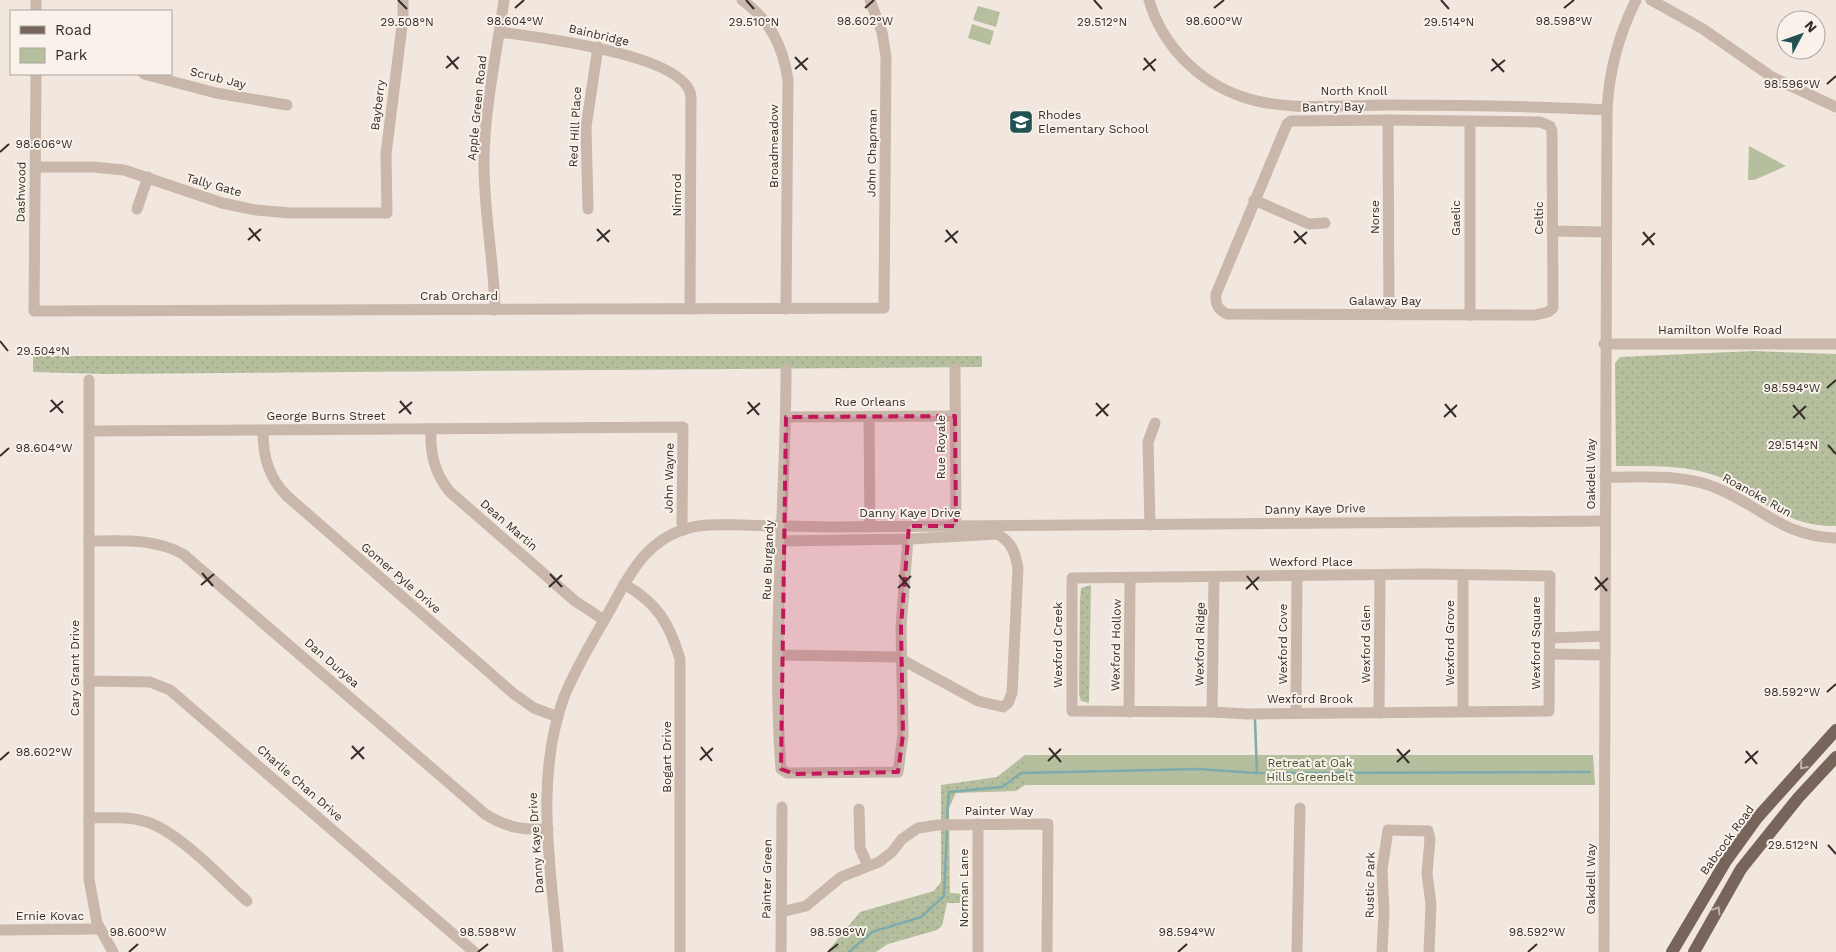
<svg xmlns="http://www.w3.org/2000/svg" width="1836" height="952" viewBox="0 0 1836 952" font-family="'Work Sans',sans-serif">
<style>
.grass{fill:url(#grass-dots)}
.park{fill:#b5bf9e}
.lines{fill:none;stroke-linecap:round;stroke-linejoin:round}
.stream{stroke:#7eabac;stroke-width:2.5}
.minor{stroke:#c8b7aa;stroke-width:11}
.major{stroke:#77645b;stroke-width:12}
.oneway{stroke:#beb2aa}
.marked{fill:#c2185b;fill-opacity:0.2;stroke:#c2185b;stroke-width:4;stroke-dasharray:10 6;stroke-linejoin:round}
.ticks{fill:none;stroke:#362d29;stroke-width:2}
.labels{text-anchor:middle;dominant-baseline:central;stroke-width:4;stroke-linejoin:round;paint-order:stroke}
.street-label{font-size:12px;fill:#362d29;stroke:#f9f2ea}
.poi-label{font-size:12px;fill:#362d29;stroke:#f9f2ea;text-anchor:start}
.park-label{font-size:12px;fill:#46532e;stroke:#f9f2ea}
.ticks-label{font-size:12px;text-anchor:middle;fill:#362d29;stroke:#f9f2ea;stroke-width:4;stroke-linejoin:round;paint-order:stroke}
</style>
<defs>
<pattern id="grass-dots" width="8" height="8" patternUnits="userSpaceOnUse" patternTransform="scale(1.25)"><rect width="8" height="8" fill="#b5bf9e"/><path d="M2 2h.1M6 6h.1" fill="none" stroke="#9ca488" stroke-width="1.8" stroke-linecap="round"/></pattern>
</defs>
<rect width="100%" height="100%" fill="#f1e7de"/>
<g class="grass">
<path d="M1754,351L1836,354V526C1805,527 1780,515 1754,498C1746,493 1738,486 1729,481C1693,464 1655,466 1616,466L1615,363L1620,357Z"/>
<polygon points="33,356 982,356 982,367 104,374 33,372"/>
<polygon points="1091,585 1089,703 1081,701 1079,694 1080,600 1081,588"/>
<polygon points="1025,755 1025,785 1016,791 956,793 949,808 950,893 970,894 970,903 947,903 942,926 937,930 888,944 876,952 827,952 860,912 934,891 941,882 941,785 997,777"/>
</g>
<g class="park">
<polygon points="978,6 1000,12 996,27 973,20"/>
<polygon points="972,24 994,31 990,45 968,38"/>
<polygon points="1749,146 1786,166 1754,180 1748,180"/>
<polygon points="1025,755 1593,755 1595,785 1025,785"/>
</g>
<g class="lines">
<g class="stream">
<polyline points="1255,720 1257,773"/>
<polyline points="947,817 949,792 1002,787 1021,773 1198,769 1257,773 1590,772"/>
<polyline points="849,952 872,932 921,917 944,896 947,830"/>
</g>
<g class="minor">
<path d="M742,0C770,20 783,46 788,80L786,309"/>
<path d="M1149,0C1162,45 1198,82 1243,97C1287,112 1341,105 1387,105C1460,105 1533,106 1607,110"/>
<polyline points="1651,0 1703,29 1772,77 1836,107"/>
<polyline points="36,11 36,0"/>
<path d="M500,32C535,37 688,54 691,97L690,309"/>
<polyline points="36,74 34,311 884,308 886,57 882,32 870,0"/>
<polyline points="144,74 216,93 287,105"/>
<path d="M1388,120L1540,122L1550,126L1552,131L1553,308L1548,312L1535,315L1227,314C1218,310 1215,304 1216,294L1287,124L1291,121Z"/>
<polyline points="1388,120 1389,314"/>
<polyline points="1470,121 1470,315"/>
<polyline points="36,167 93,167 124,170 222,203 256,210 290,213 387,213 386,154 403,18 403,0"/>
<polyline points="1254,200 1309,224 1325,223"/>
<polyline points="137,209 148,177"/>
<polyline points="588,209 586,127 598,47"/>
<polyline points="1552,231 1605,232"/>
<path d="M495,310C494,259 483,209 484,158C485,105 497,52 504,0"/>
<polyline points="1604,344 1836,344"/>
<polyline points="955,369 956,526"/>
<path d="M786,371C786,503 771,637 781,769L787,773L898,772L903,735L901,626L908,539"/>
<polyline points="89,380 89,879 97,923 113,952"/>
<polyline points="869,416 870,527"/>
<polyline points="786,417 955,416"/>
<path d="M431,429C430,453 434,473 450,492L575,601L604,620"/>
<path d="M263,430C263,456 268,477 287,496L514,694L534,708L558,717"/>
<polyline points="89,431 683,427 682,523 684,530"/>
<path d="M1605,477C1641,478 1680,473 1714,487C1761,505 1780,536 1836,538"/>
<polyline points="1150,525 1148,442 1155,423"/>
<path d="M89,541C123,541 153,538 183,554L485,814C507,828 523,830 548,829"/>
<polygon points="1426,574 1550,576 1549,711 1247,714 1212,712 1072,711 1072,578"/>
<path d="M624,584C657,603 669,622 680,659V952"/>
<polyline points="1550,638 1604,636"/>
<polyline points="1550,654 1604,655"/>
<path d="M779,655L897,657L978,701L1003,707L1008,703L1012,693L1018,568C1015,552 1012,542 997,534L911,539L781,541"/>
<polyline points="89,681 150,682 170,690 474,952"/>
<polyline points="1463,711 1463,576"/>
<polyline points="1129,712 1130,578"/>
<polyline points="1212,712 1214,577"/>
<polyline points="1296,712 1297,576"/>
<polyline points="1379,713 1380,575"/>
<polyline points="859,809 860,848 868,866"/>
<path d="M89,818C108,818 129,816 147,822C179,832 221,878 247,901"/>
<polyline points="781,912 806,906 841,877 879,862 892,852 902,839 918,828 938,825 1048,824 1047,952"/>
<polyline points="0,930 100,929"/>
<path d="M558,952C551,868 534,779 564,697C576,667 594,638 610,610C629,575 645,542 685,529C704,523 725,525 745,525C773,526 800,526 828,527L1605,521"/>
<polyline points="781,952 782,807"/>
<polyline points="978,952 978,824"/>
<polyline points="1297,952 1300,808"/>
<polyline points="1382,952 1384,912 1382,870 1388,830 1428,831 1430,839 1427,874 1431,904 1429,952"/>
<path d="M1604,952L1607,110C1609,72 1619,34 1636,0"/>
</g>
<g class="major">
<polyline points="1672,952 1726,861 1757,818 1836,730"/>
<polyline points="1694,952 1741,869 1798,798 1836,757"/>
</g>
</g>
<defs><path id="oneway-chevron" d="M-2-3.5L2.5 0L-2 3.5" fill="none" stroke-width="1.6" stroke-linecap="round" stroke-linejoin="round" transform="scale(1.25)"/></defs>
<g class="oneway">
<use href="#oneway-chevron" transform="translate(1803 766) rotate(131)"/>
<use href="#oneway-chevron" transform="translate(1717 910) rotate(-59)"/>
</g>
<path class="marked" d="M955,416L956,526H909L901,626L903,735L898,772L794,774L781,769L786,417Z"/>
<path class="ticks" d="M398,0L407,9M746,0L754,9M1094,0L1102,9M1441,0L1449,9M515,8L524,0M865,8L874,0M1214,8L1224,0M1564,8L1574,0M447,56L458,69M795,57L807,70M1144,58L1155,71M1492,59L1504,72M446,68L459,57M795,69L808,58M1143,70L1156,59M1491,71L1505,60M1827,84L1836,76M0,152L9,144M249,228L260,241M597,229L609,242M946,230L957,243M1294,231L1306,244M1643,232L1654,245M248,240L261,229M597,241L610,230M945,242L958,231M1294,243L1307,232M1642,245L1655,233M0,341L8,351M1827,388L1836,380M51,400L63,413M400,401L411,414M748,402L759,415M1096,403L1108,416M1445,404L1456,417M1793,405L1805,419M50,412L63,401M399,413L412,402M747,414L760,403M1096,416L1109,404M1444,417L1457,405M1793,418L1806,406M1828,445L1836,454M0,456L9,448M202,573L213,586M550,574L562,587M899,575L910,588M1247,576L1258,590M1595,577L1607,591M201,585L214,574M549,587L562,575M898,588L911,576M1246,589L1259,577M1595,590L1608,578M1827,692L1836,684M352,746L364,759M701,747L712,761M1049,748L1061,762M1397,749L1409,763M1746,751L1757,764M351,759L364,747M0,760L9,752M700,760L713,748M1048,761L1061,749M1397,762L1410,750M1745,763L1758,751M1828,845L1836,854M129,952L138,944M478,952L488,944M828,952L838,944M1178,952L1187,944M1528,952L1537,944"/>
<defs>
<symbol id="school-square" viewBox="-11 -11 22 22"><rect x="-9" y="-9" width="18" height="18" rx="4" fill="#215355" stroke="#f9f2ea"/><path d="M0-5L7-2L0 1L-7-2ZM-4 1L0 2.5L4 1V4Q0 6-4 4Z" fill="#fff"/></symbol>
</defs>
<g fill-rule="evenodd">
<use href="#school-square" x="1007" y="108" width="28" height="28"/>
</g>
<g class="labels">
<g class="street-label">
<text transform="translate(599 35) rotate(13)">Bainbridge</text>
<text transform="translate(218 78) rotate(14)">Scrub Jay</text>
<text x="1354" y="91">North Knoll</text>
<text transform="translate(378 105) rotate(-83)">Bayberry</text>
<text transform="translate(1333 107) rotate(-1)">Bantry Bay</text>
<text transform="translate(477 108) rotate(-84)">Apple Green Road</text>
<text transform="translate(575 127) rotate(-87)">Red Hill Place</text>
<text transform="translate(774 146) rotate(-90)">Broadmeadow</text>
<text transform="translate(872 153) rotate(-89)">John Chapman</text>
<text transform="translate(214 185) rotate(16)">Tally Gate</text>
<text transform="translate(21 192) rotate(-89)">Dashwood</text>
<text transform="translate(677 195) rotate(-90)">Nimrod</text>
<text transform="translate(1375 217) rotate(-90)">Norse</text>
<text transform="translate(1456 218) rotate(-90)">Gaelic</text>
<text transform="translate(1539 218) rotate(-90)">Celtic</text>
<text x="459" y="296">Crab Orchard</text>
<text x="1385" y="301">Galaway Bay</text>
<text x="1720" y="330">Hamilton Wolfe Road</text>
<text x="870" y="402">Rue Orleans</text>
<text x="326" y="416">George Burns Street</text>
<text transform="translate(941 447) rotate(-90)">Rue Royale</text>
<text transform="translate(1591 474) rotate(-90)">Oakdell Way</text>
<text transform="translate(669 478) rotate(-89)">John Wayne</text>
<text transform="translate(1757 495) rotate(29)">Roanoke Run</text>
<text transform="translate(1315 509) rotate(-1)">Danny Kaye Drive</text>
<text x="910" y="513">Danny Kaye Drive</text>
<text transform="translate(509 525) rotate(41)">Dean Martin</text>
<text transform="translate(768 560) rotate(-88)">Rue Burgandy</text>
<text x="1311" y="562">Wexford Place</text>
<text transform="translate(401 578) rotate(41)">Gomer Pyle Drive</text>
<text transform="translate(1450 643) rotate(-90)">Wexford Grove</text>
<text transform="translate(1536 643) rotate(-90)">Wexford Square</text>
<text transform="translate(1200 644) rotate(-89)">Wexford Ridge</text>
<text transform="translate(1283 644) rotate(-90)">Wexford Cove</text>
<text transform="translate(1366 644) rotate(-90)">Wexford Glen</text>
<text transform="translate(1058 645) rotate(-90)">Wexford Creek</text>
<text transform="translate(1116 645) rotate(-89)">Wexford Hollow</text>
<text transform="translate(332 663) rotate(41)">Dan Duryea</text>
<text transform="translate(75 668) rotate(-90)">Cary Grant Drive</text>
<text x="1310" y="699">Wexford Brook</text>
<text transform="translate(667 757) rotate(-90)">Bogart Drive</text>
<text transform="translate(300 783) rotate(41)">Charlie Chan Drive</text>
<text x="999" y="811">Painter Way</text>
<text transform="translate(1727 840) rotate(-54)">Babcock Road</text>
<text transform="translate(536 843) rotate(-94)">Danny Kaye Drive</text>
<text transform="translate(767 879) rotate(-89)">Painter Green</text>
<text transform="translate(1591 879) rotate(-90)">Oakdell Way</text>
<text transform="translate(1370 885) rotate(-89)">Rustic Park</text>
<text transform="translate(964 888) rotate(-90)">Norman Lane</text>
<text x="50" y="916">Ernie Kovac</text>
</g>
<g class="poi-label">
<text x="1038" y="115">Rhodes<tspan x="1038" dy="14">Elementary School</tspan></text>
</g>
<g class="park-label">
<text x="1310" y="763">Retreat at Oak<tspan x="1310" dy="14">Hills Greenbelt</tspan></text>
</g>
</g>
<g class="ticks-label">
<text x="515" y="25">98.604°W</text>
<text x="865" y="25">98.602°W</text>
<text x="1214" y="25">98.600°W</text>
<text x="1564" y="25">98.598°W</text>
<text x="407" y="26">29.508°N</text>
<text x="754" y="26">29.510°N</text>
<text x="1102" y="26">29.512°N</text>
<text x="1449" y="26">29.514°N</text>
<text x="1792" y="88">98.596°W</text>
<text x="44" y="148">98.606°W</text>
<text x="43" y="355">29.504°N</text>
<text x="1792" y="392">98.594°W</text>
<text x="1793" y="449">29.514°N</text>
<text x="44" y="452">98.604°W</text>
<text x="1792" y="696">98.592°W</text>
<text x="44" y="756">98.602°W</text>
<text x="1793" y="849">29.512°N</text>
<text x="138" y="936">98.600°W</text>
<text x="488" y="936">98.598°W</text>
<text x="838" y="936">98.596°W</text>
<text x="1187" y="936">98.594°W</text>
<text x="1537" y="936">98.592°W</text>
</g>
<rect x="10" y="10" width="162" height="65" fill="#f9f2ea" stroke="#aba39d"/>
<rect x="20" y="26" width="25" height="8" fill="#77645b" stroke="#aba39d"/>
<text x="55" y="35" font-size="15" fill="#362d29">Road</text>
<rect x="20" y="48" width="25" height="15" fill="#b5bf9e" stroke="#aba39d"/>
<text x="55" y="60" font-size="15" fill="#362d29">Park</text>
<g transform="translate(1801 35) rotate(49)"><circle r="24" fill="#f9f2ea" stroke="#aba39d"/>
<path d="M0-4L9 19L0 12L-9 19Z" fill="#215355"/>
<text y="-8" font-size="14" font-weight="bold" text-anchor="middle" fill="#362d29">N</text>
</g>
</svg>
